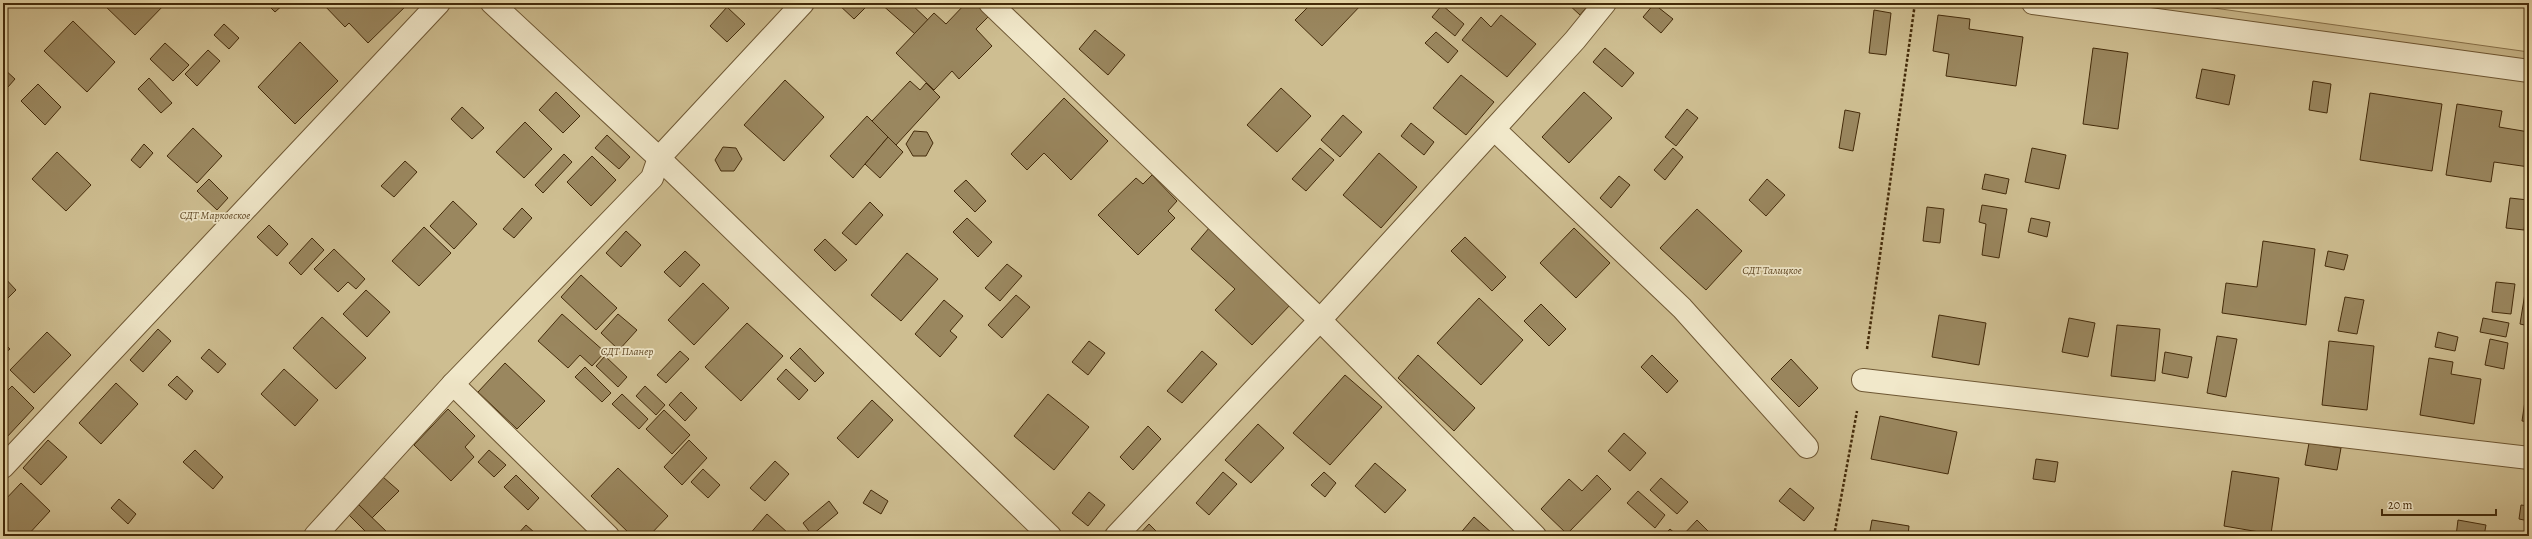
<svg xmlns="http://www.w3.org/2000/svg" width="2532" height="539" viewBox="0 0 2532 539" font-family="Alegreya,serif">
<style>
.green{fill:#cebe91;stroke:#89744e}
.building{fill:#9a875f;stroke:#442b0a}
.lines{fill:none;stroke-linecap:round;stroke-linejoin:round}
.service-casing{stroke:#6e5733;stroke-width:24}
.minor-casing{stroke:#6e5733;stroke-width:24}
.path{stroke:#442b0a;stroke-width:2.5;stroke-dasharray:3 2;stroke-linecap:butt}
.service{stroke:#f1e8ca;stroke-width:22}
.minor{stroke:#f1e8ca;stroke-width:22}
.labels{text-anchor:middle;dominant-baseline:central;stroke-width:3.5;stroke-linejoin:round;paint-order:stroke}
.park-label{font-size:11px;font-style:italic;fill:#604825;stroke:#f1e8ca}
</style>
<rect width="100%" height="100%" fill="#eadcad"/>
<filter id="stains"><feTurbulence type="fractalNoise" baseFrequency=".005" numOctaves="4"/><feColorMatrix values="0 0 0 0 .2 0 0 0 0 .09 0 0 0 0 .02 0 0 0 .5 -.17"/></filter>
<radialGradient id="worn" r=".72"><stop offset=".6" stop-color="#630" stop-opacity="0"/><stop offset="1" stop-color="#630" stop-opacity=".3"/></radialGradient>
<polygon class="green" points="3,3 2178,3 2529,52 2529,536 3,536"/>
<g class="building">
<polygon points="102,3 166,3 135,35"/>
<polygon points="266,3 285,3 275,12"/>
<polygon points="409,3 368,43 349,23 345,27 323,4"/>
<polygon points="837,3 870,3 854,19"/>
<polygon points="880,3 910,3 928,20 915,34"/>
<polygon points="966,3 978,3 990,15 976,29 992,46 959,79 952,71 934,90 896,53 934,13 946,24"/>
<polygon points="1312,3 1363,3 1322,46 1295,20"/>
<polygon points="1567,3 1590,3 1580,15"/>
<polygon points="1654,4 1673,19 1661,33 1643,17"/>
<polygon points="1442,5 1464,24 1455,36 1432,17"/>
<polygon points="727,7 745,24 727,42 710,26"/>
<polygon points="1874,10 1891,13 1886,55 1869,53"/>
<polygon points="1501,15 1536,44 1507,77 1462,40 1481,17 1491,27"/>
<polygon points="1938,15 1970,19 1969,29 2023,37 2016,86 1946,76 1949,54 1933,51"/>
<polygon points="73,21 115,62 87,92 44,51"/>
<polygon points="224,24 239,38 229,49 214,35"/>
<polygon points="1095,30 1125,55 1108,75 1079,49"/>
<polygon points="1436,32 1458,51 1448,63 1425,43"/>
<polygon points="300,42 338,81 295,124 258,87"/>
<polygon points="165,43 189,65 173,81 150,59"/>
<polygon points="1605,48 1634,73 1622,87 1593,62"/>
<polygon points="2093,48 2128,53 2118,129 2083,124"/>
<polygon points="208,50 220,61 197,86 185,74"/>
<polygon points="3,68 15,79 8,87 3,82"/>
<polygon points="2202,69 2235,75 2229,105 2196,98"/>
<polygon points="1461,75 1494,102 1466,135 1433,108"/>
<polygon points="149,78 172,103 161,113 138,89"/>
<polygon points="785,80 824,117 784,161 744,125"/>
<polygon points="910,81 920,90 926,83 940,97 896,145 872,121"/>
<polygon points="2313,81 2331,84 2327,113 2309,110"/>
<polygon points="38,84 61,107 45,125 21,101"/>
<polygon points="1281,88 1311,116 1277,152 1247,125"/>
<polygon points="556,92 580,116 563,133 539,110"/>
<polygon points="1584,92 1612,118 1569,163 1542,137"/>
<polygon points="2370,93 2442,104 2432,171 2360,160"/>
<polygon points="2529,97 2529,120 2525,119"/>
<polygon points="1064,98 1108,141 1071,180 1044,153 1027,170 1011,154"/>
<polygon points="2457,104 2502,111 2499,127 2529,132 2529,167 2494,162 2491,182 2446,175"/>
<polygon points="462,107 484,128 472,139 451,119"/>
<polygon points="1687,109 1698,118 1676,146 1665,137"/>
<polygon points="1845,110 1860,113 1853,151 1839,148"/>
<polygon points="1343,115 1362,132 1340,157 1321,140"/>
<polygon points="867,116 888,137 853,178 830,156"/>
<polygon points="525,122 552,149 524,178 496,152"/>
<polygon points="1411,123 1434,142 1424,155 1401,136"/>
<polygon points="193,128 222,156 197,183 167,156"/>
<polygon points="914,131 927,132 933,143 926,156 913,156 906,144"/>
<polygon points="607,135 630,157 619,169 595,148"/>
<polygon points="888,137 903,152 880,178 865,164"/>
<polygon points="144,144 153,153 140,168 131,160"/>
<polygon points="723,147 736,148 742,159 734,171 721,171 715,160"/>
<polygon points="1320,148 1334,160 1306,191 1292,179"/>
<polygon points="1673,148 1683,157 1665,180 1654,170"/>
<polygon points="2032,148 2066,155 2059,189 2025,182"/>
<polygon points="57,152 91,185 66,211 32,179"/>
<polygon points="1379,153 1417,187 1381,228 1343,195"/>
<polygon points="564,154 572,162 543,193 535,185"/>
<polygon points="592,156 616,180 591,206 567,182"/>
<polygon points="405,161 417,172 394,197 381,186"/>
<polygon points="1985,174 2009,179 2006,194 1982,189"/>
<polygon points="1152,175 1177,201 1168,211 1175,218 1138,255 1098,215 1136,178 1143,184"/>
<polygon points="1619,176 1630,185 1611,208 1600,198"/>
<polygon points="209,179 228,198 217,210 197,191"/>
<polygon points="1767,179 1785,195 1766,216 1749,200"/>
<polygon points="966,180 986,201 975,212 954,191"/>
<polygon points="2510,198 2528,200 2524,230 2506,228"/>
<polygon points="453,201 477,224 454,249 430,226"/>
<polygon points="870,202 883,215 856,245 842,233"/>
<polygon points="1982,205 2007,209 1999,258 1982,255 1986,224 1979,222"/>
<polygon points="1927,207 1944,209 1940,243 1923,241"/>
<polygon points="522,208 532,218 514,238 503,229"/>
<polygon points="1697,209 1742,251 1706,290 1660,248"/>
<polygon points="967,218 992,242 978,257 953,232"/>
<polygon points="2031,218 2050,222 2047,237 2028,232"/>
<polygon points="269,225 288,244 277,256 257,237"/>
<polygon points="424,227 451,253 419,286 392,261"/>
<polygon points="1210,227 1291,304 1252,345 1215,310 1235,289 1191,249"/>
<polygon points="1574,228 1610,263 1576,298 1540,263"/>
<polygon points="626,231 641,245 621,267 606,253"/>
<polygon points="1465,237 1506,277 1492,291 1451,251"/>
<polygon points="312,238 324,250 301,275 289,263"/>
<polygon points="825,239 847,260 835,271 814,250"/>
<polygon points="2263,241 2315,249 2306,325 2222,313 2226,283 2257,287"/>
<polygon points="334,249 365,279 356,289 348,282 338,292 314,269"/>
<polygon points="685,251 700,265 680,287 664,272"/>
<polygon points="2328,251 2348,255 2344,270 2325,266"/>
<polygon points="907,253 938,279 901,321 871,295"/>
<polygon points="1007,264 1022,276 1000,301 985,288"/>
<polygon points="581,275 617,308 596,330 561,297"/>
<polygon points="3,276 16,290 5,301 3,299"/>
<polygon points="2496,282 2515,284 2511,314 2492,312"/>
<polygon points="703,283 729,308 694,345 668,320"/>
<polygon points="366,290 390,312 367,337 343,314"/>
<polygon points="2525,293 2529,294 2529,326 2520,324"/>
<polygon points="1016,295 1030,307 1002,338 988,325"/>
<polygon points="2345,297 2364,300 2357,334 2338,331"/>
<polygon points="1479,298 1523,340 1481,385 1437,343"/>
<polygon points="944,300 963,316 950,331 957,337 940,357 915,334"/>
<polygon points="1541,304 1566,329 1549,346 1524,321"/>
<polygon points="562,314 605,352 592,366 580,355 568,368 538,341"/>
<polygon points="618,314 637,330 619,350 601,333"/>
<polygon points="1939,315 1986,323 1979,365 1932,357"/>
<polygon points="322,317 366,358 336,389 293,348"/>
<polygon points="2069,318 2095,323 2088,357 2062,352"/>
<polygon points="2483,318 2509,323 2506,337 2480,332"/>
<polygon points="747,323 783,356 741,401 705,367"/>
<polygon points="2117,325 2160,329 2155,381 2111,376"/>
<polygon points="158,329 171,341 143,372 130,360"/>
<polygon points="47,332 71,355 34,393 10,370"/>
<polygon points="2438,332 2458,337 2455,351 2435,347"/>
<polygon points="2217,336 2237,339 2226,397 2207,393"/>
<polygon points="2490,339 2508,343 2504,369 2485,365"/>
<polygon points="1089,341 1105,353 1088,375 1072,362"/>
<polygon points="2329,341 2374,346 2367,410 2322,405"/>
<polygon points="3,342 10,349 3,355"/>
<polygon points="800,348 824,373 815,382 790,358"/>
<polygon points="209,349 226,364 218,373 201,358"/>
<polygon points="680,351 689,359 666,383 657,375"/>
<polygon points="1202,351 1217,364 1182,403 1167,391"/>
<polygon points="2165,352 2192,357 2188,378 2162,373"/>
<polygon points="1418,355 1475,408 1454,431 1398,378"/>
<polygon points="1652,355 1678,381 1667,393 1641,367"/>
<polygon points="605,356 627,377 618,387 596,366"/>
<polygon points="2429,358 2453,362 2451,374 2481,379 2474,424 2420,415"/>
<polygon points="1791,359 1818,388 1799,407 1771,379"/>
<polygon points="505,363 545,401 517,429 478,392"/>
<polygon points="585,367 611,393 602,402 575,377"/>
<polygon points="284,369 318,400 295,426 261,394"/>
<polygon points="786,369 808,390 799,400 777,379"/>
<polygon points="2529,374 2529,422 2522,421"/>
<polygon points="1345,375 1382,407 1330,465 1293,433"/>
<polygon points="177,376 193,391 186,400 168,385"/>
<polygon points="116,383 138,404 101,444 79,423"/>
<polygon points="12,386 34,408 6,438 3,435 3,395"/>
<polygon points="645,386 665,405 656,415 636,396"/>
<polygon points="681,392 697,408 685,421 669,405"/>
<polygon points="622,394 648,419 639,429 612,404"/>
<polygon points="1048,394 1089,427 1054,470 1014,436"/>
<polygon points="872,400 893,420 858,458 837,438"/>
<polygon points="448,409 475,436 465,447 474,457 451,481 414,445"/>
<polygon points="664,410 690,435 672,454 646,429"/>
<polygon points="1880,416 1957,432 1948,474 1871,459"/>
<polygon points="1258,424 1284,448 1251,483 1225,460"/>
<polygon points="1148,426 1161,439 1133,470 1120,457"/>
<polygon points="1624,433 1646,453 1630,471 1608,451"/>
<polygon points="48,440 67,457 41,485 23,468"/>
<polygon points="689,440 707,458 682,485 664,467"/>
<polygon points="2309,443 2341,448 2337,470 2305,465"/>
<polygon points="195,450 223,477 213,489 183,462"/>
<polygon points="489,450 506,465 494,477 478,462"/>
<polygon points="2036,459 2058,462 2055,482 2033,479"/>
<polygon points="775,461 789,474 765,501 750,488"/>
<polygon points="1375,463 1406,490 1385,513 1355,486"/>
<polygon points="618,468 668,516 649,536 632,536 591,496"/>
<polygon points="703,469 720,485 708,498 691,482"/>
<polygon points="2232,471 2279,478 2271,534 2224,526"/>
<polygon points="1223,472 1237,484 1209,515 1196,503"/>
<polygon points="1324,472 1336,483 1325,497 1311,485"/>
<polygon points="516,475 539,498 528,510 504,487"/>
<polygon points="1597,475 1611,489 1567,534 1541,509 1569,479 1582,491"/>
<polygon points="383,477 399,491 372,518 358,504"/>
<polygon points="1661,478 1688,502 1677,514 1650,490"/>
<polygon points="21,483 50,511 27,536 3,536 3,502"/>
<polygon points="1790,488 1814,508 1804,521 1779,501"/>
<polygon points="871,490 888,501 881,514 863,503"/>
<polygon points="1638,491 1665,515 1655,528 1627,503"/>
<polygon points="1089,492 1105,505 1088,526 1072,513"/>
<polygon points="119,499 136,514 128,524 111,508"/>
<polygon points="829,501 838,513 812,535 803,523"/>
<polygon points="358,504 388,533 385,536 370,536 348,514"/>
<polygon points="2521,505 2529,506 2529,521 2519,519"/>
<polygon points="767,514 788,533 786,536 748,536"/>
<polygon points="1474,517 1493,534 1492,536 1458,536"/>
<polygon points="1697,520 1713,536 1682,536"/>
<polygon points="1872,520 1909,526 1908,536 1869,536"/>
<polygon points="2458,520 2486,525 2484,536 2456,536"/>
<polygon points="1149,524 1159,534 1158,536 1138,536"/>
<polygon points="526,525 535,533 533,536 516,536"/>
<polygon points="1670,529 1678,536 1663,536"/>
</g>
<g class="lines">
<defs>
<g id="service">
<polyline points="990,3 1320,320 1535,536"/>
<polyline points="2033,3 2529,71"/>
<polyline points="1494,129 1682,308 1807,447"/>
<polyline points="1863,380 2529,458"/>
<polyline points="453,384 608,536"/>
<polyline points="3,467 439,3"/>
<polyline points="1116,536 1320,320 1575,40 1605,3"/>
</g>
<g id="minor">
<polyline points="492,3 659,158 1050,536"/>
<polyline points="315,536 453,384 652,178 659,158 803,3"/>
</g>
</defs>
<use href="#service" class="service-casing"/>
<use href="#minor" class="minor-casing"/>
<g class="path">
<polyline points="1867,349 1915,3"/>
<polyline points="1834,536 1857,411"/>
</g>
<use href="#service" class="service"/>
<use href="#minor" class="minor"/>
</g>
<g class="labels">
<g class="park-label">
<text x="215" y="215">СДТ Марковское</text>
<text x="1772" y="270">СДТ Талицкое</text>
<text x="627" y="351">СДТ Планер</text>
</g>
</g>
<rect width="2532" height="539" fill="none" stroke="#eadcad" stroke-width="16"/>
<rect x="4" y="4" width="2524" height="531" fill="none" stroke="#442b0a" stroke-width="2"/>
<rect x="8" y="8" width="2516" height="523" fill="none" stroke="#442b0a"/>
<path d="M2382 509v6h114v-6" fill="none" stroke="#442b0a" stroke-width="2"/>
<text x="2388" y="509" font-size="12" fill="#442b0a" stroke="#f1e8ca" stroke-width="3" paint-order="stroke">20 m</text>
<rect width="100%" height="100%" filter="url(#stains)"/>
<rect width="100%" height="100%" fill="url(#worn)"/>
</svg>
